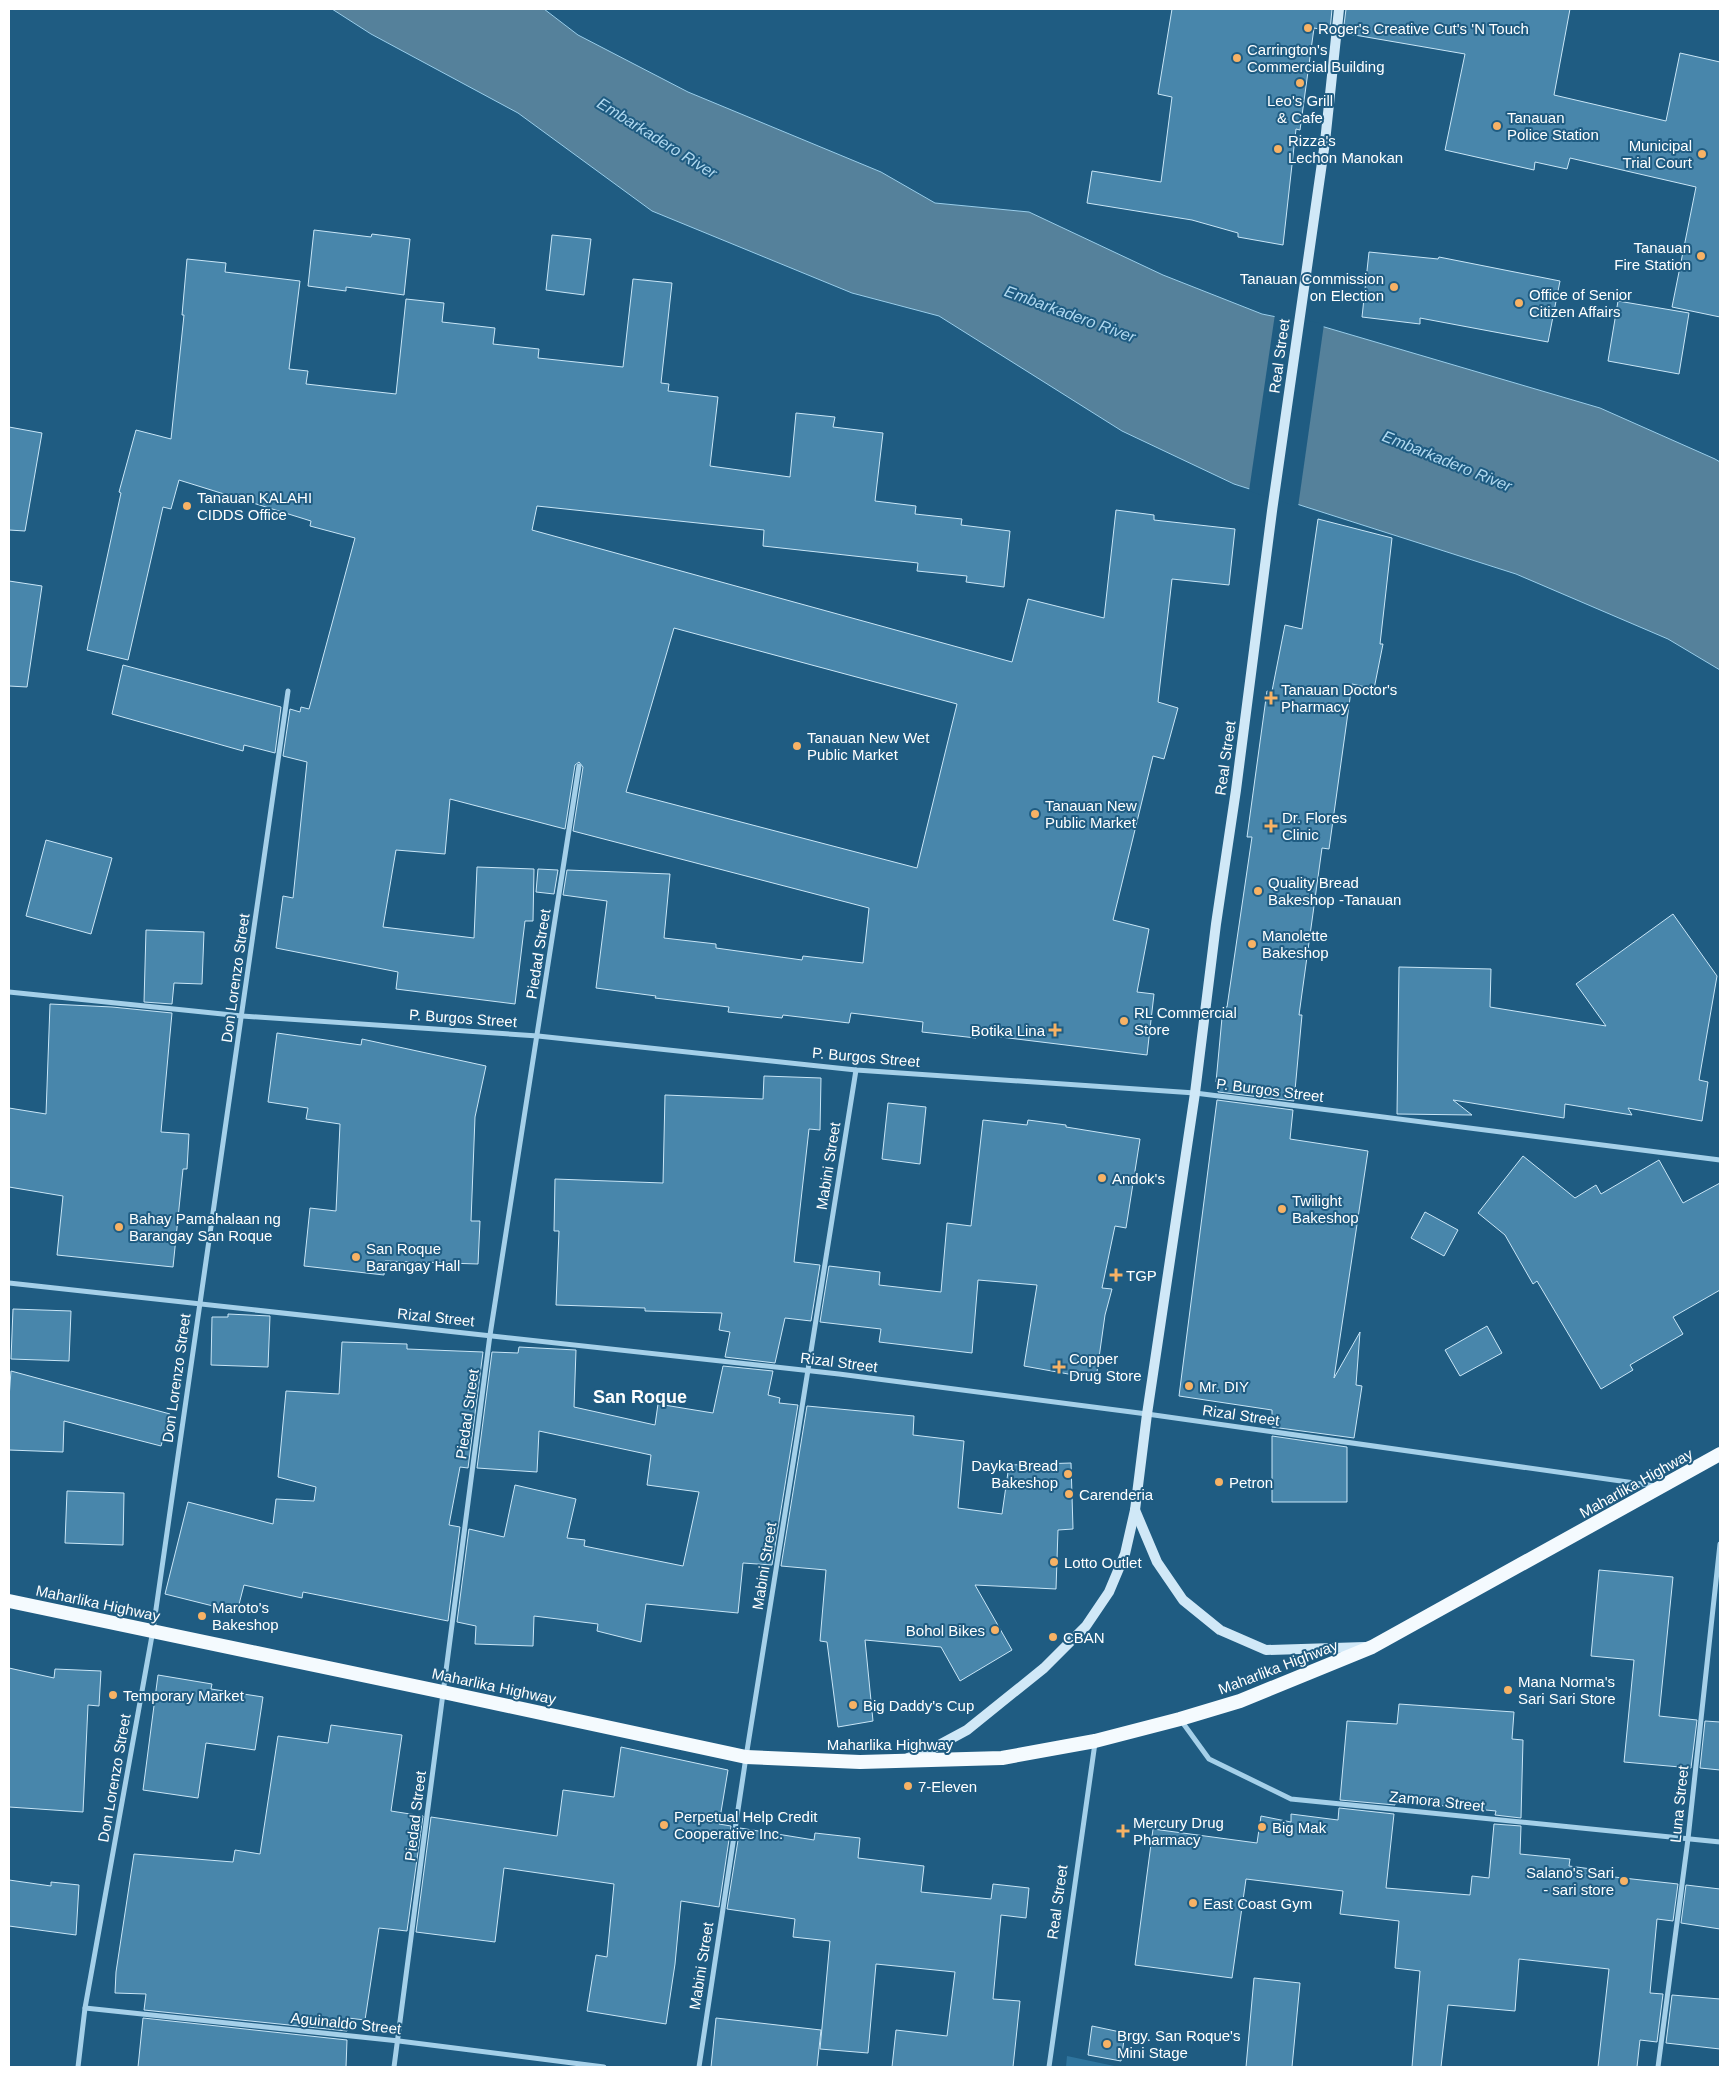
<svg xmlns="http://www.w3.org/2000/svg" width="1729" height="2076" viewBox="0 0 1729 2076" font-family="Arial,sans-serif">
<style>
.green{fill:#2f759e}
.water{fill:#55819b;stroke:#98cdea}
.pier{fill:#1f5c82}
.building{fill:#4886ab;stroke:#c9e6f7;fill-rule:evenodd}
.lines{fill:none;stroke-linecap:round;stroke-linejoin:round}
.minor{stroke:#a5d0e9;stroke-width:5}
.secondary{stroke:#d0e8f7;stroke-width:10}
.trunk{stroke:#f4fafe;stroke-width:14}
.poi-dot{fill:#f7b265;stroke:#1f5c82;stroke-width:2}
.labels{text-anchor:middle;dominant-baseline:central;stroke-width:4;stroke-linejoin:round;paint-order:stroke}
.poi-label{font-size:15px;fill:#fff;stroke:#1f5c82;text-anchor:start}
.street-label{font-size:15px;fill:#fff;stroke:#1f5c82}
.water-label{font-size:16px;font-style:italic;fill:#b0d9f0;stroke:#1f5c82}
.quarter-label{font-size:18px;font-weight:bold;fill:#fff;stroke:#1f5c82}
</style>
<rect width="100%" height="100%" fill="#1f5c82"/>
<polygon class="green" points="1067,2056 1119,2067 1066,2067"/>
<polygon class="water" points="332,9 544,9 578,35 688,92 881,172 935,203 1029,212 1163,275 1262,314 1321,326 1600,408 1715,459 1720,462 1720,670 1668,639 1516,574 1234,484 1122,431 939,316 852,293 652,211 518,113 371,34"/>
<polygon class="pier" points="1275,314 1324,324 1298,507 1249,491"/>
<g class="building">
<polygon points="1172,9 1332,9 1330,31 1314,28 1300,130 1296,129 1283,245 1238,237 1238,233 1192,220 1087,203 1092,171 1161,182 1172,97 1158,94"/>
<polygon points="1346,9 1570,9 1554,95 1666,121 1680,53 1720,62 1720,317 1672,307 1696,187 1570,158 1567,169 1535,162 1534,170 1445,150 1465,54 1343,33"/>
<polygon points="314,230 371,237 372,234 410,239 404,295 346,287 346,291 308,286"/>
<polygon points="552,235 591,239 584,295 546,290"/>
<polygon points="1369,252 1438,259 1439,257 1560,281 1548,342 1420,318 1420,324 1362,317"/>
<path d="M187,259L226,263L225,272L300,281L289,369L308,371L306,384L396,394L406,299L444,303L442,322L495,328L493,344L539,349L538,358L623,367L633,279L672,283L661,383L669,384L668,391L718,397L710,466L790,477L796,413L835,417L833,427L883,433L875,501L916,506L915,514L962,519L961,525L1010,531L1004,587L966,582L967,576L917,571L918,563L763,546L764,530L537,506L532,530L1012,662L1028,599L1104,618L1116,510L1154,515V520L1235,529L1229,585L1172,579L1158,702L1178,708L1164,759L1153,756L1113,920L1149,929L1137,992L1154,994L1147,1055L976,1034V1038L922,1032L923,1022L851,1013L849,1023L783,1015L782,1018L728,1012L729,1007L655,998L656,996L596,988L607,901L563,895L567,870L670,874L664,938L716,944V948L802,960L803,956L863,963L869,908L573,831L583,767L579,762L575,765L565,829L450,799L445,854L396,850L383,927L474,938L477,867L534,869L533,921H525L515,1004L396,989L398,972L276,948L283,896L293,898L307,762L283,756L290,709L300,712L301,707L309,709L355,538L310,526L311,521L179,480L171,509L163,507L128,660L87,650L121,493L119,492L136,430L171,439L184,315H182ZM674,628L957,704L917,868L626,792Z"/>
<polygon points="1618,301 1689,313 1679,374 1608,361"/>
<polygon points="9,427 42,433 25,531 9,530"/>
<polygon points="1318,519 1392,538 1380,644 1383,644 1374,689 1352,684 1329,849 1322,848 1299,1015 1302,1015 1294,1101 1218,1092 1219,1082 1216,1082 1223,1007 1227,1007 1252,837 1247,837 1267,691 1272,691 1285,625 1302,629"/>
<polygon points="9,581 42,586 27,687 9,686"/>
<polygon points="123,665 281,707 275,753 244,745 243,751 112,714"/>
<polygon points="46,840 112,858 91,934 26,916"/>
<polygon points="538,869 558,870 554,894 536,892"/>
<polygon points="1673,914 1717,976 1699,1080 1708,1082 1702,1121 1628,1108 1632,1115 1565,1104 1564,1118 1453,1100 1472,1115 1397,1114 1399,967 1491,969 1490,1007 1606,1026 1576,984"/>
<polygon points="146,930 204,932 202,984 174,983 172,1004 144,1002"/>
<polygon points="50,1004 112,1007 172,1013 161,1132 189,1134 187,1169 183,1169 173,1267 57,1255 63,1196 9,1187 9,1108 46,1114"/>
<polygon points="277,1033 361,1045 362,1039 486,1066 475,1117 471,1221 480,1221 478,1264 385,1261 384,1275 304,1266 310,1208 336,1211 340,1124 306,1119 308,1108 268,1102"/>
<polygon points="764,1076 821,1078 820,1130 809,1129 794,1262 820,1265 811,1321 785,1318 775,1363 725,1357 730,1332 719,1330 722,1313 645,1311 645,1308 556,1305 559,1231 554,1231 555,1179 663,1183 665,1095 763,1099"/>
<polygon points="1217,1100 1293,1110 1290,1139 1368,1151 1334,1378 1360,1332 1356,1385 1362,1386 1354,1438 1272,1427 1272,1410 1179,1396"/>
<polygon points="888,1103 926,1107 920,1164 882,1159"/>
<polygon points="983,1120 1027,1125 1028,1120 1066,1125 1066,1127 1140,1139 1126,1228 1115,1226 1102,1288 1112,1289 1105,1315 1096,1379 1024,1366 1037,1285 978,1280 972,1353 879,1342 881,1329 820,1322 829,1266 880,1272 879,1285 941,1292 947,1223 971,1226"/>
<polygon points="1523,1156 1575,1198 1596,1185 1601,1194 1659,1160 1683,1203 1720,1183 1720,1290 1673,1317 1683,1334 1630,1365 1633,1370 1601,1389 1537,1281 1533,1284 1505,1235 1478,1213"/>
<polygon points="1425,1212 1458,1230 1444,1256 1411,1238"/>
<polygon points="13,1309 71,1311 69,1361 11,1359"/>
<polygon points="228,1314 270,1316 268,1367 211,1365 212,1317 228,1317"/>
<polygon points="1487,1326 1502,1353 1460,1376 1445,1350"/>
<polygon points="342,1342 407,1344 407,1349 483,1352 468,1468 460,1467 449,1525 460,1527 448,1621 303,1592 302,1598 244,1585 237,1612 165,1594 188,1502 273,1524 276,1499 314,1501 316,1487 278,1477 286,1391 339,1394"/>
<polygon points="519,1347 576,1350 574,1407 655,1425 658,1404 713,1413 723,1366 773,1371 768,1395 780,1398 779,1403 798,1405 772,1565 743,1563 738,1613 646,1604 641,1642 597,1631 598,1624 534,1616 533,1646 475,1644 476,1626 457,1622 469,1529 504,1537 515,1485 576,1499 567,1538 585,1540 584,1546 683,1566 699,1492 647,1485 651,1455 539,1431 537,1472 477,1468 492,1352 518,1353"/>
<polygon points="11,1371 170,1414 161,1446 64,1421 63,1452 9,1450 9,1398"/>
<polygon points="807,1406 914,1416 913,1435 964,1441 958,1508 1002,1514 1009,1465 1071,1463 1073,1529 1058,1530 1056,1589 975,1585 1012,1650 960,1681 941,1647 865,1640 873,1721 838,1727 827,1642 820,1641 826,1570 781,1566"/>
<polygon points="1272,1436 1347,1447 1347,1502 1272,1502"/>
<polygon points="67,1491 124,1493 123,1545 65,1543"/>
<polygon points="1599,1570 1673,1577 1659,1716 1697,1720 1691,1768 1624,1762 1634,1660 1591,1656"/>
<polygon points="9,1668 54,1678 55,1669 101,1671 99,1706 88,1705 83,1812 9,1807"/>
<polygon points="158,1675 212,1684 211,1689 263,1697 255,1750 206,1743 198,1798 143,1790"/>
<polygon points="1399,1704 1514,1712 1512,1739 1523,1740 1521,1818 1495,1815 1496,1811 1395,1801 1395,1805 1340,1800 1347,1721 1397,1724"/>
<polygon points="1705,1721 1720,1722 1720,1770 1700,1768"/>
<polygon points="331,1725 402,1735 391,1811 423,1816 407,1931 379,1928 365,2020 348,2018 347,2031 144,2010 146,1994 115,1993 116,1972 134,1854 233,1862 235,1850 260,1854 278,1736 328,1743"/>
<polygon points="621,1747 728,1770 719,1824 731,1826 719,1907 681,1901 675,1964 666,2024 587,2011 596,1955 607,1957 614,1884 504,1868 495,1942 416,1932 431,1817 557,1836 563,1790 614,1797"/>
<polygon points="1339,1808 1394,1814 1386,1888 1470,1895 1472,1876 1489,1878 1494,1824 1521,1826 1520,1854 1570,1859 1569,1866 1614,1872 1614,1877 1678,1884 1673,1921 1657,1919 1650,1993 1663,1994 1657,2042 1640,2040 1637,2067 1598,2067 1609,1969 1519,1959 1515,2011 1448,2005 1441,2067 1412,2067 1420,1971 1395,1968 1399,1921 1340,1914 1343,1891 1246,1879 1232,1978 1135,1965 1153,1829 1257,1843 1261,1816 1291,1822 1291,1814 1338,1820"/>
<polygon points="740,1828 814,1840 815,1833 860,1838 858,1858 924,1866 921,1892 991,1899 993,1884 1029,1888 1026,1918 1001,1915 993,1999 1020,2001 1013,2067 892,2067 896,2030 947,2036 955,1972 876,1964 868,2053 820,2049 830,1941 793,1937 795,1919 727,1909"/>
<polygon points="9,1880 51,1886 51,1882 79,1885 76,1935 9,1926"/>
<polygon points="1686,1885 1720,1889 1720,1929 1681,1923"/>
<polygon points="1254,1978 1300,1983 1292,2067 1246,2067"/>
<polygon points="1672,1995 1720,1999 1720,2049 1666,2043"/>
<polygon points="143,2018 347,2040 346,2067 138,2067"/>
<polygon points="716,2018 821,2030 817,2067 711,2067"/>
<polygon points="1092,2026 1125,2033 1121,2061 1088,2055"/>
</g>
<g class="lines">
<g class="minor">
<polyline points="9,992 242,1016 538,1036 856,1070 1195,1093 1720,1160"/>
<polyline points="9,1283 839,1374 1147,1414 1656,1486"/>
<polyline points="1180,1719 1209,1759 1291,1799 1720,1842"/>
<polyline points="85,2008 399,2041 604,2067"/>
<polyline points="78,2067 85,2008 153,1630 288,691"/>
<polyline points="394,2067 490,1335 579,766"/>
<polyline points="699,2067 746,1757 856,1070"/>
<polyline points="1049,2067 1095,1743"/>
<polyline points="1658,2067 1688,1839 1720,1544"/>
</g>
<g class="secondary">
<polyline points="1135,1510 1157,1562 1183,1600 1220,1630 1266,1650 1365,1647"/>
<polyline points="908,1758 928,1751 967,1730 1044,1668 1086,1626 1109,1592 1125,1554 1135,1510 1147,1414 1195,1093 1216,924 1236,790 1272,511 1325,142 1339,9"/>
</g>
<polyline class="trunk" points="9,1601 443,1692 746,1757 860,1762 1002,1758 1095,1741 1180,1719 1240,1701 1372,1647 1720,1454"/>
</g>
<g class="poi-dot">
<circle cx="1308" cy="28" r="5"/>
<circle cx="1237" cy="58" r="5"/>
<circle cx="1300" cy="83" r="5"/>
<circle cx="1497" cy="126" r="5"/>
<circle cx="1278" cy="149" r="5"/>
<circle cx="1702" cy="154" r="5"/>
<circle cx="1701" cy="256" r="5"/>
<circle cx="1394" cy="287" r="5"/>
<circle cx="1519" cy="303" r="5"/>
<circle cx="187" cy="506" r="5"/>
<path d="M1268.5 690.5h5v5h5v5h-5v5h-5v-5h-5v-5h5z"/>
<circle cx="797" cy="746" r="5"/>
<circle cx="1035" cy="814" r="5"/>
<path d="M1268.5 818.5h5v5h5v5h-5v5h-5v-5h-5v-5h5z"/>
<circle cx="1258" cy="891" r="5"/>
<circle cx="1252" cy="944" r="5"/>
<circle cx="1124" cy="1021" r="5"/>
<path d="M1052.5 1022.5h5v5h5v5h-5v5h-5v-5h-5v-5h5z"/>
<circle cx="1102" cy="1178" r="5"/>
<circle cx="1282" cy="1209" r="5"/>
<circle cx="119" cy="1227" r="5"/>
<circle cx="356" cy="1257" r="5"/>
<path d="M1113.5 1267.5h5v5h5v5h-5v5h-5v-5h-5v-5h5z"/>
<path d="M1056.5 1359.5h5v5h5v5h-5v5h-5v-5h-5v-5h5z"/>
<circle cx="1189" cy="1386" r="5"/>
<circle cx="1068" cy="1474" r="5"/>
<circle cx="1219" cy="1482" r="5"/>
<circle cx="1069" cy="1494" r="5"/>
<circle cx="1054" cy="1562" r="5"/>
<circle cx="202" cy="1616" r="5"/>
<circle cx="995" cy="1630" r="5"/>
<circle cx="1053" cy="1637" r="5"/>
<circle cx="1508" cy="1690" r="5"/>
<circle cx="113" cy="1695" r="5"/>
<circle cx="853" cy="1705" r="5"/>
<circle cx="908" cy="1786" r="5"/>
<circle cx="664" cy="1825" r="5"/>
<circle cx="1262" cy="1827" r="5"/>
<path d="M1120.5 1823.5h5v5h5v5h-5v5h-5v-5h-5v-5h5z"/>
<circle cx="1624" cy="1881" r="5"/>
<circle cx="1193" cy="1903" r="5"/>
<circle cx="1107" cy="2044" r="5"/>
</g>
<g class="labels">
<g class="poi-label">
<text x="1318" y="28">Roger's Creative Cut's 'N Touch</text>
<text x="1247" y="49">Carrington's<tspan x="1247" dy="17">Commercial Building</tspan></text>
<text x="1300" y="100" text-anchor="middle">Leo's Grill<tspan x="1300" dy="17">&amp; Cafe</tspan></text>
<text x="1507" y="117">Tanauan<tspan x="1507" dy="17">Police Station</tspan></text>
<text x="1288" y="140">Rizza's<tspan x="1288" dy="17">Lechon Manokan</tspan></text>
<text x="1692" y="145" text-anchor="end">Municipal<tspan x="1692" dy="17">Trial Court</tspan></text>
<text x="1691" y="247" text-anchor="end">Tanauan<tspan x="1691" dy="17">Fire Station</tspan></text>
<text x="1384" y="278" text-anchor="end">Tanauan Commission<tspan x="1384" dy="17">on Election</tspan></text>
<text x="1529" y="294">Office of Senior<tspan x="1529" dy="17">Citizen Affairs</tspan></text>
<text x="197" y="497">Tanauan KALAHI<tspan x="197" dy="17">CIDDS Office</tspan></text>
<text x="1281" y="689">Tanauan Doctor's<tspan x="1281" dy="17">Pharmacy</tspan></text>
<text x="807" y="737">Tanauan New Wet<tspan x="807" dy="17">Public Market</tspan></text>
<text x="1045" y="805">Tanauan New<tspan x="1045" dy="17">Public Market</tspan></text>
<text x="1282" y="817">Dr. Flores<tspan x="1282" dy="17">Clinic</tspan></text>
<text x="1268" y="882">Quality Bread<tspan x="1268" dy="17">Bakeshop -Tanauan</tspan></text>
<text x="1262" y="935">Manolette<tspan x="1262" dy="17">Bakeshop</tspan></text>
<text x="1134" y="1012">RL Commercial<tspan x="1134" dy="17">Store</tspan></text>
<text x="1045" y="1030" text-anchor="end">Botika Lina</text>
<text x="1112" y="1178">Andok's</text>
<text x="1292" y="1200">Twilight<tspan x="1292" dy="17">Bakeshop</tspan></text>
<text x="129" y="1218">Bahay Pamahalaan ng<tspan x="129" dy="17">Barangay San Roque</tspan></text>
<text x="366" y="1248">San Roque<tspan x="366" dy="17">Barangay Hall</tspan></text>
<text x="1126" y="1275">TGP</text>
<text x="1069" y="1358">Copper<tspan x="1069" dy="17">Drug Store</tspan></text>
<text x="1199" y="1386">Mr. DIY</text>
<text x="1058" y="1465" text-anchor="end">Dayka Bread<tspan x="1058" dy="17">Bakeshop</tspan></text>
<text x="1229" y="1482">Petron</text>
<text x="1079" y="1494">Carenderia</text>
<text x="1064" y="1562">Lotto Outlet</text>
<text x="212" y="1607">Maroto's<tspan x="212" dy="17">Bakeshop</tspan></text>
<text x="985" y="1630" text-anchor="end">Bohol Bikes</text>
<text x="1063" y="1637">CBAN</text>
<text x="1518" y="1681">Mana Norma's<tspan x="1518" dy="17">Sari Sari Store</tspan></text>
<text x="123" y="1695">Temporary Market</text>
<text x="863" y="1705">Big Daddy's Cup</text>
<text x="918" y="1786">7-Eleven</text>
<text x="674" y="1816">Perpetual Help Credit<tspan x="674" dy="17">Cooperative Inc.</tspan></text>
<text x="1133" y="1822">Mercury Drug<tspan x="1133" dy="17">Pharmacy</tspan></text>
<text x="1272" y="1827">Big Mak</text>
<text x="1614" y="1872" text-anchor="end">Salano's Sari<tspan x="1614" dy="17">- sari store</tspan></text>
<text x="1203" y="1903">East Coast Gym</text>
<text x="1117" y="2035">Brgy. San Roque's<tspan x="1117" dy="17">Mini Stage</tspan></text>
</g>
<g class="street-label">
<text transform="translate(1279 356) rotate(-82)">Real Street</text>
<text transform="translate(1225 758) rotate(-82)">Real Street</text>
<text transform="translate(538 954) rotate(-81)">Piedad Street</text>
<text transform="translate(235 978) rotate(-82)">Don Lorenzo Street</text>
<text transform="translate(463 1018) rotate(4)">P. Burgos Street</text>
<text transform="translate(866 1057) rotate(5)">P. Burgos Street</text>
<text transform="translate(1270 1090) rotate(7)">P. Burgos Street</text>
<text transform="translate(828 1166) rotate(-81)">Mabini Street</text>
<text transform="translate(436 1317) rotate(6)">Rizal Street</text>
<text transform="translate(839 1362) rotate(7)">Rizal Street</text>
<text transform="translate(176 1378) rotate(-82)">Don Lorenzo Street</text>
<text transform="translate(467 1414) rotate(-82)">Piedad Street</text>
<text transform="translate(1241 1415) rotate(8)">Rizal Street</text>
<text transform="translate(1636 1483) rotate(-29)">Maharlika Highway</text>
<text transform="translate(764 1566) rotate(-81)">Mabini Street</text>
<text transform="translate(98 1603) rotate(12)">Maharlika Highway</text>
<text transform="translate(1278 1667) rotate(-21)">Maharlika Highway</text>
<text transform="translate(494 1686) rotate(12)">Maharlika Highway</text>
<text x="890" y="1744">Maharlika Highway</text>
<text transform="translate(114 1778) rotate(-80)">Don Lorenzo Street</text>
<text transform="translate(1437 1801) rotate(6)">Zamora Street</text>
<text transform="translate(1679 1804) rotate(-84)">Luna Street</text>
<text transform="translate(415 1816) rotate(-83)">Piedad Street</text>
<text transform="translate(1057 1902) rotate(-82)">Real Street</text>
<text transform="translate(701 1966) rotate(-81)">Mabini Street</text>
<text transform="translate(346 2023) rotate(6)">Aguinaldo Street</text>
</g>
<g class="water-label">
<text transform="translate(657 138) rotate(32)">Embarkadero River</text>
<text transform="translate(1070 314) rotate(20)">Embarkadero River</text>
<text transform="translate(1447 461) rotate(22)">Embarkadero River</text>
</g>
<g class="quarter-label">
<text x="640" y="1397">San Roque</text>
</g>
</g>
<rect width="1729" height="2076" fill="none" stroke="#ffffff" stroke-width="20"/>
</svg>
